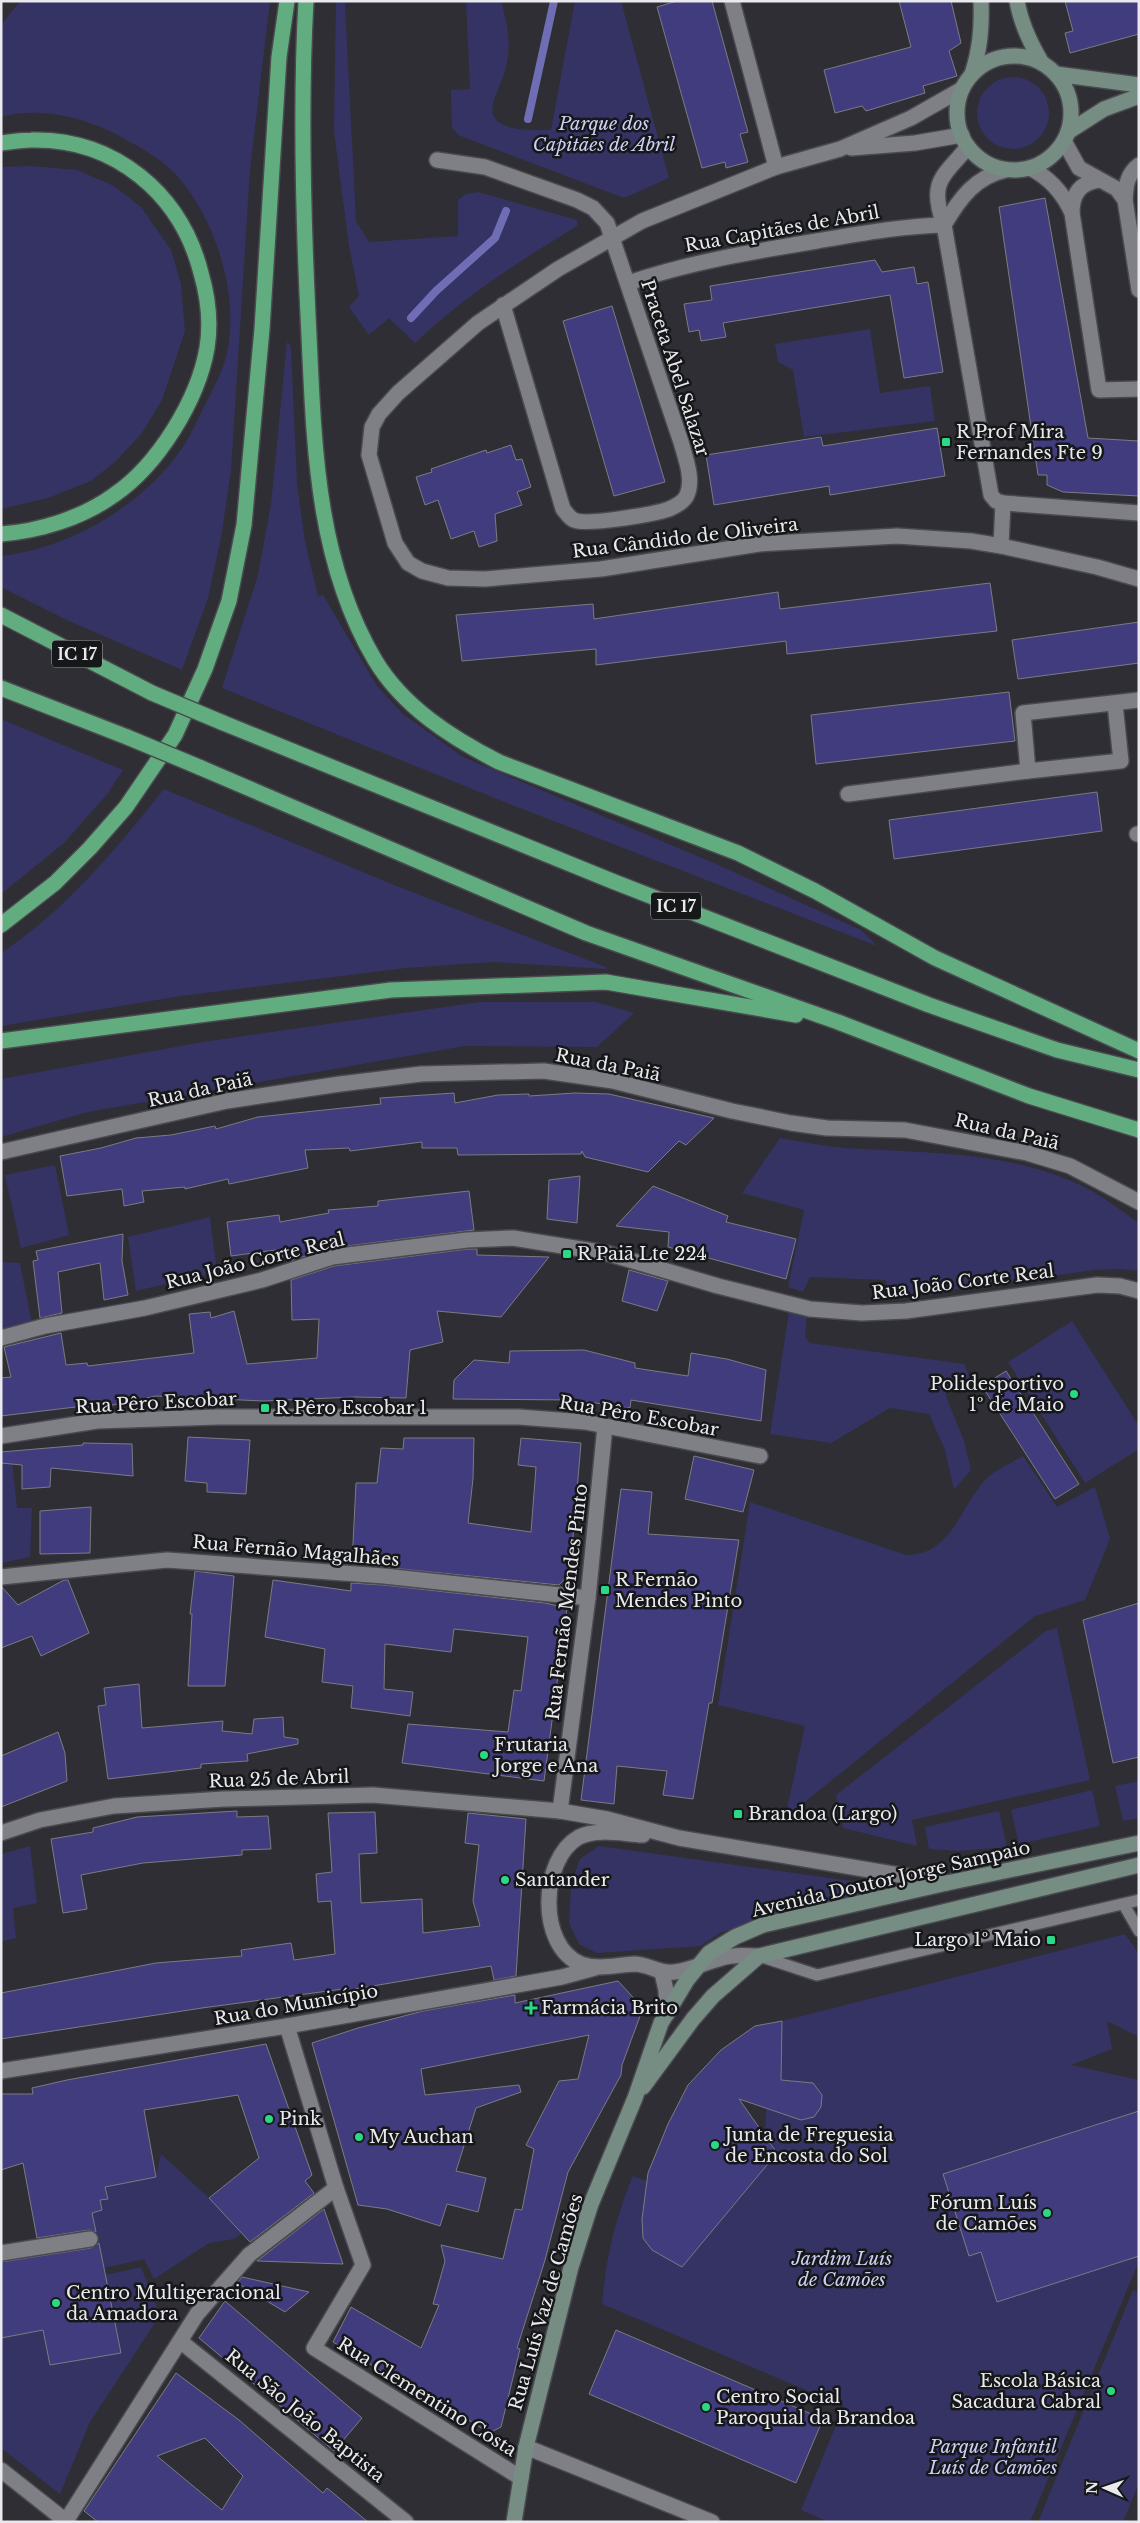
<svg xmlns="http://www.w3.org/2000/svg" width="1140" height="2523" viewBox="0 0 1140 2523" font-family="'Libre Baskerville',serif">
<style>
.green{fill:#353363}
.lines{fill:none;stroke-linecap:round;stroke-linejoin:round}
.stream{stroke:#6f6db4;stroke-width:8}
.building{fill:#413c7e;stroke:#7b7b82;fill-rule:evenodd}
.lane-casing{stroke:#49494e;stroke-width:14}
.street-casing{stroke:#49494e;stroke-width:18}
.secondary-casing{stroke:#49494e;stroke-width:18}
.highway-casing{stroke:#49494e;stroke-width:18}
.lane{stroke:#7f7f86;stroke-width:11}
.street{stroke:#7f7f86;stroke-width:15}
.secondary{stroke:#768d84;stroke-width:15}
.highway{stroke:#62ad80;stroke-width:15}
.highway-bridge-casing{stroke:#49494e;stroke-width:18;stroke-linecap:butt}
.highway-bridge{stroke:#62ad80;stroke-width:15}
.poi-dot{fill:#2ad885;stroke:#161719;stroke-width:2}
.labels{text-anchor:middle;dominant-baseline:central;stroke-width:5;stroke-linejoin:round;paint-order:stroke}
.shield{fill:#161719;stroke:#aaabae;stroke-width:1}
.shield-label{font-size:16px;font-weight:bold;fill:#eaeaee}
.park-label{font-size:18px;font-style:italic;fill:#cecff7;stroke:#161719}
.street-label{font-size:18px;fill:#eaeaee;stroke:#161719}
.poi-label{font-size:18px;fill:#eaeaee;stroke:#161719;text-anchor:start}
</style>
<rect width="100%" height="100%" fill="#2e2e34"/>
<g class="green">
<path d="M20,1H270L250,170L231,471L221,538L208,598L182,670L69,621L1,587V556C73,548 153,500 189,437C195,426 200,414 206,403C215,385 225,367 228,347C238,291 215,220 179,178C164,160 141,148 121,137C87,118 40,106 1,117V25Z"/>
<path d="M336,1H348L345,4L356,221L369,242L458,236V200L466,194L478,192L577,220V226C520,261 464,296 415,343L389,318L369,335L349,307L359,296L349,246L334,131Z"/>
<path d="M466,1H501C507,22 511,41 507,63C505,75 498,88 494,100C483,133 530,130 551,130L575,1H621L669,178L624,198L458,135L452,127L451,90L470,89Z"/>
<circle cx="1013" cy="113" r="36"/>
<polygon points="31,166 77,170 114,186 141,207 171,250 181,284 185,331 162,400 142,433 116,461 91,481 48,498 1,509 1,167"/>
<polygon points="870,329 880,393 930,386 935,421 804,437 793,370 778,362 775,344"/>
<polygon points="287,342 290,344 291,350 297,483 305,542 318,596 323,595 377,686 403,714 463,757 714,863 861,930 877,946 507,803 222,688 258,575 271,504"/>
<polygon points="1,719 123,770 108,793 64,843 1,894"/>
<path d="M164,789L399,887L606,967V969L494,962L406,968L181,996L1,1026V953C66,910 116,849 164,789Z"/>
<polygon points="479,1002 596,1002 634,1013 597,1047 465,1046 88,1112 1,1137 1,1079 203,1042"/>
<path d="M780,1138C802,1142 824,1146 847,1148C923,1153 1007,1151 1078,1184C1100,1194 1119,1209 1139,1223V1271L1121,1269L1094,1270L893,1298L885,1280L810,1277L803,1292L788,1287L804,1210L742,1193Z"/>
<polygon points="55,1165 69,1235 21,1248 5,1175"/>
<polygon points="210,1217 217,1272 136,1291 128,1237"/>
<polygon points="1,1262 20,1263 32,1324 1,1331"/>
<polygon points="789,1312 807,1315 805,1337 810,1343 964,1364 970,1378 945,1394 964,1441 971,1470 954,1490 945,1450 929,1414 890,1408 831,1443 770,1434"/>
<polygon points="1072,1321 1139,1426 1139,1449 1085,1483 1008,1362"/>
<path d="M1023,1456L1057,1507L1095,1487L1110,1539L1085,1600L1035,1616L785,1818L805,1726L718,1705L750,1502L906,1555C951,1555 959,1510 984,1481C993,1471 1011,1463 1023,1456Z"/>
<polygon points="12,1461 17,1508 32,1508 30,1557 1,1563 1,1463"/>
<polygon points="1057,1628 1090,1780 912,1820 917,1846 843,1828 836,1795 1046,1631"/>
<polygon points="1139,1781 1139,1818 1123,1821 1115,1786"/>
<polygon points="1092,1790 1100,1826 1019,1844 1011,1810"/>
<polygon points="999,1811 1007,1847 959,1851 929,1849 925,1827"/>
<polygon points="30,1846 37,1903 13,1908 16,1938 1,1942 1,1854"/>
<polygon points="599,1846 880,1885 879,1891 721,1932 701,1946 597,1953 579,1944 569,1923 571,1884 580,1859"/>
<path d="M1125,1934L1139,1954V2037L1107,2021L1112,2049L1071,2065L1139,2080V2111L943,2174L981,2252L997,2302L1139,2256V2261L1030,2522H829L801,2510L844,2406L602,2304C606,2257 615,2219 633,2176L647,2181L643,2238L652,2250L682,2267L777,2153L765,2137L767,2087L781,2072L782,2021Z"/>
<polygon points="161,2154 209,2198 242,2233 234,2239 209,2243 154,2279 144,2259 104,2268 99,2244 90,2234 87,2214 102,2210 100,2200 108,2198 105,2187 156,2177"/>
<polygon points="141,2267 160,2315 90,2422 60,2494 1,2448 1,2338 43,2330 50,2365 120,2353 105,2275"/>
<polygon points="1133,2290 1139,2293 1139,2483 1123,2522 1038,2522"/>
</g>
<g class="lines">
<g class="stream">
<polyline points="528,119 554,1"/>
<polyline points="411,318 436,291 495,238 506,211"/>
</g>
</g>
<g class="building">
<polygon points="677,1 712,1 748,132 740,134 748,162 726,168 725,162 702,168 657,7"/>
<polygon points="899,1 951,1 961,43 949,51 957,76 923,86 925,93 866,111 862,106 835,113 824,70 911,47"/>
<polygon points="1065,1 1139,1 1139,34 1070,53 1065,33 1073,31"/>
<polygon points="1045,198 1088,438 1139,441 1139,496 1063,492 1047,485 1047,475 1038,475 999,207"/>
<polygon points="875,260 882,272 914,267 917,284 928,282 943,372 904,378 890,295 723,323 726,337 701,341 699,330 689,332 684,304 712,300 710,286"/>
<polygon points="612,306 665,482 614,496 563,321"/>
<polygon points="937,428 945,476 830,495 829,486 714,505 706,455 821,437 823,446"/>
<polygon points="511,445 516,460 522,459 531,487 517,492 522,505 495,514 497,541 479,547 474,531 451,539 438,500 425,505 416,477 432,472 431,469 486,450 487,453"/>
<polygon points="990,583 997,631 787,654 786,641 596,665 596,649 462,661 456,615 593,604 594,619 778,592 780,609"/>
<polygon points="1139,622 1139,663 1018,679 1012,640"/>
<polygon points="1009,692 1015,741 816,764 811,715"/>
<polygon points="1097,792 1102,831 894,859 889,820"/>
<polygon points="454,1093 455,1103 498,1095 529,1094 529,1096 575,1093 609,1094 714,1118 686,1145 679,1141 648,1172 585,1157 582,1151 581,1154 458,1155 457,1148 422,1148 422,1142 350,1151 349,1148 305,1150 308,1168 229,1184 228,1179 185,1189 185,1187 142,1191 144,1202 124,1206 122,1189 67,1196 60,1156 101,1148 136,1138 171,1135 215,1126 216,1129 258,1117 381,1104 380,1098"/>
<polygon points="580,1176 577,1223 547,1219 549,1180"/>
<polygon points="653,1186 728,1216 726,1222 796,1239 786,1279 668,1247 669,1232 616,1226"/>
<polygon points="469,1191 474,1230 331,1248 290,1261 290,1257 282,1259 283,1249 231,1256 227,1222 279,1215 280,1222 329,1213 328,1210 378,1206 378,1201"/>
<polygon points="123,1234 122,1261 128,1295 104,1300 100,1263 58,1272 62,1313 40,1318 33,1261 38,1260 36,1251"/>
<polygon points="468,1249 477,1249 477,1255 549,1257 501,1317 437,1311 443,1342 410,1350 406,1398 354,1397 263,1401 156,1396 84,1411 84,1406 1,1416 1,1378 11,1377 4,1347 61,1333 66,1365 87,1363 88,1366 194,1353 189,1314 210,1312 211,1318 234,1311 247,1364 317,1358 319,1319 292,1320 291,1280 334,1266"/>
<polygon points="629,1270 668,1281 657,1311 622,1301"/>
<polygon points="584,1350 635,1363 635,1368 688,1376 691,1353 727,1359 766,1370 761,1421 631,1400 630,1408 576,1400 453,1399 454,1380 474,1360 509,1363 510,1351"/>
<polygon points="1006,1371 1079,1484 1055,1499 982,1386"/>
<polygon points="188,1437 250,1440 246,1494 207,1492 207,1483 185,1481"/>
<polygon points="404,1438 474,1438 473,1479 468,1523 531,1532 536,1467 518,1465 521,1438 581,1443 570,1573 559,1585 352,1564 356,1483 377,1483 381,1448 403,1449"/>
<polygon points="83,1443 132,1444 133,1476 51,1468 50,1487 22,1489 22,1465 1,1463 1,1452 83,1445"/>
<polygon points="694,1456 754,1470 743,1512 685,1499"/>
<polygon points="621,1489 652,1492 648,1534 739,1540 712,1703 709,1703 693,1799 663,1795 667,1771 617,1766 614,1804 581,1800"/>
<polygon points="91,1507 90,1553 40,1554 40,1511"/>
<polygon points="195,1571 234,1576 225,1686 188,1686 192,1614 190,1614"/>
<polygon points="64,1580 68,1580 89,1633 41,1656 32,1636 1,1648 1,1586 18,1605"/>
<polygon points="273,1580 351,1591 351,1583 383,1585 545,1603 567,1608 544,1781 402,1763 408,1724 508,1732 514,1690 521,1691 528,1637 454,1629 451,1652 385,1644 384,1689 413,1692 410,1716 351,1708 353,1686 322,1682 325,1649 265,1637"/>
<polygon points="1139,1603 1139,1757 1113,1763 1083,1620"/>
<polygon points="139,1684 142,1728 223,1721 222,1731 252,1734 254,1719 283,1717 284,1737 298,1739 298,1744 247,1754 248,1761 201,1764 201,1768 108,1779 98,1706 106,1705 104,1688"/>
<polygon points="58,1732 65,1753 67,1781 1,1807 1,1756"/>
<polygon points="237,1811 237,1817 268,1816 271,1849 242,1850 242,1855 143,1863 81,1875 87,1909 63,1913 51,1839 93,1832 93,1828 137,1817"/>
<polygon points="375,1812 377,1853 359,1854 361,1903 422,1899 423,1933 480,1926 473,1901 479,1845 465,1843 468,1813 526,1819 516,1976 494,1980 491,1966 343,1991 343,1989 202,2008 1,2039 1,1993 156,1963 242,1956 241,1950 291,1943 294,1960 335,1954 331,1901 318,1902 316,1874 332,1872 328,1813"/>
<polygon points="618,1981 643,2008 622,2065 621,2075 568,2172 545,2260 517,2348 520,2349 501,2427 489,2433 428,2394 426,2398 333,2342 351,2307 421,2348 439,2305 433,2304 445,2261 441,2245 503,2259 515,2209 522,2210 534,2149 526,2145 559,2081 578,2079 589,2035 421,2069 425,2095 519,2085 521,2092 476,2108 456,2171 486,2178 478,2212 447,2204 440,2226 387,2209 358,2205 312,2043 358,2028 423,2011 515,1995 515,2003"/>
<polygon points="782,2021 781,2080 813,2083 822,2095 821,2107 814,2117 801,2120 739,2099 777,2153 682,2267 652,2250 643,2238 642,2219 648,2173 668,2124 688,2085 721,2050 755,2026"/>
<polygon points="266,2044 312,2175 305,2181 314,2193 250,2242 209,2198 259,2158 238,2095 144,2110 156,2177 105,2187 108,2199 100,2200 102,2210 92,2213 96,2232 89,2230 37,2238 23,2163 1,2170 1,2094 33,2094 32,2088 67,2080"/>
<polygon points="1139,2111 1139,2256 997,2302 981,2252 969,2256 943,2174"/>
<polygon points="324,2209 343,2264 257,2261"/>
<polygon points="99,2243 121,2353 50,2365 43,2330 1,2338 1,2262 91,2248"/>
<polygon points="242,2277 309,2292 285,2312 237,2283"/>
<polygon points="225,2301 362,2418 334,2451 199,2338"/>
<polygon points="616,2330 823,2419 796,2483 589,2394"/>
<path d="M176,2373L239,2420L323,2493L327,2488L368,2522H98L84,2511ZM205,2438L243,2476L222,2510L157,2456Z"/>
</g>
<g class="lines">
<defs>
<g id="lane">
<polyline points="1124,1905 1139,1931"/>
<polyline points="759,1956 817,1975 1139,1900"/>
</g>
<g id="street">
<polyline points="732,1 776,167"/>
<polyline points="962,89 911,118 840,149 776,167 642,221 558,269 478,323 398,393 379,414 372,427 369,455 395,543 408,563 422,571 448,578 485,579 601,569 759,544 897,536 971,541 1001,546 1097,567 1139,579"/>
<polyline points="1064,141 1079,168 1117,189 1125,200 1139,290"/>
<path d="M968,147C941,178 929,183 944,225L991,495L996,501L1003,503L1139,513"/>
<polyline points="851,148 915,143 962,135"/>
<path d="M437,160L485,167L577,200L593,208L607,223L681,442C685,457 694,479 687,495C684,502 676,506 669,509C655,514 586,526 574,520C569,518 566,512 563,509L503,305"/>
<path d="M1030,168C1050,178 1063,193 1072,213L1099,390L1139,389"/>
<path d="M1125,200C1126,185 1127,174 1139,165"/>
<path d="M1072,213C1072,194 1080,183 1099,180"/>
<path d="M944,225C960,198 975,177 1006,170"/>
<path d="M628,283C691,262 751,252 817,241C859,234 901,226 944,225"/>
<polyline points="1001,546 1003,503"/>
<polyline points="1028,771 1023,713 1139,700"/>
<polyline points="848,794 1028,771 1121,761 1115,704"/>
<polyline points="1137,834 1139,834"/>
<polyline points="1,1152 227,1101 340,1084 421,1074 544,1071 613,1081 732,1111 791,1123 827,1128 905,1130 1027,1153 1070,1166 1139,1202"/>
<polyline points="1,1338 45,1326 145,1308 262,1280 332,1257 467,1240 513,1238 606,1253 718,1286 810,1309 862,1313 906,1311 1097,1285 1120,1286 1139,1291"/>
<polyline points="1,1436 97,1421 218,1417 519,1417 585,1422 760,1456"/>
<polyline points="1,1577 167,1560 384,1576 588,1598"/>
<polyline points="560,1811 588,1598 605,1426"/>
<polyline points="1,1833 40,1820 114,1806 224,1799 373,1795 560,1811 607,1819 679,1838 947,1883"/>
<path d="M643,1835C623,1834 597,1828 579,1837C540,1859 537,1946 581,1964C599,1970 616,1965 634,1964C649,1964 659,1974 674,1972C691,1970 706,1962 722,1958C734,1954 747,1956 759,1956"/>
<polyline points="662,1973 666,1990 667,2014"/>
<polyline points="287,2026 336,2188 363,2265 314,2348 521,2478"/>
<polyline points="1,2071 287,2026 562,1977 595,1968"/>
<polyline points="1,2253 90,2239"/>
<polyline points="180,2341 406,2522"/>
<polyline points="526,2447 712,2522"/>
<polyline points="1,2470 67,2522"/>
<polyline points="66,2521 197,2314 249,2255 336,2188"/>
</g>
<g id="secondary">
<path d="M1017,1C1021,24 1030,43 1042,63"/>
<circle cx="1014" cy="113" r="57"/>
<path d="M972,74C980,49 982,28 981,1"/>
<polyline points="1056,74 1139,85"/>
<polyline points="1068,132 1104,109 1139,96"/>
<polyline points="643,2087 693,2019 713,1996 759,1956 1139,1865"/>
<polyline points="514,2522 526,2447 571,2267 591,2204 635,2098 661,2023 687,1980 709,1953 735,1937 763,1925 947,1883 1139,1843"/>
</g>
<g id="highway">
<path d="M306,1C300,105 303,211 308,315C314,432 313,555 375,660C403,707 452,738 499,762L738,853L815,891L935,958L1139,1051"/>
<path d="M1,143C11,142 21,140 31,140C115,138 181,194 201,273C208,297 211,323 207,348C198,400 158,465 114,495C82,518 40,531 1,534"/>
<polyline points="1,615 152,693"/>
<polyline points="1,688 127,737"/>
<polyline points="221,722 612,881 929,1005 1057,1050 1139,1070"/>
<polyline points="199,767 586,933 838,1022 1029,1096 1139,1130"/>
<polyline points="1,925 55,883 90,848 126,807 175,735 205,669 229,601 244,525 262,329 279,57 287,1"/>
<polyline points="1,1041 391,990 606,982 796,1015"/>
</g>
</defs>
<use href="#lane" class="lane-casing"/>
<use href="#street" class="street-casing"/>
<use href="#secondary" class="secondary-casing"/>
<use href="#highway" class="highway-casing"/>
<use href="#lane" class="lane"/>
<use href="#street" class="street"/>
<use href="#secondary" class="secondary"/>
<use href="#highway" class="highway"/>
<defs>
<g id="highway-bridge">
<polyline points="152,693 221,722"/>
<polyline points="127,737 199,767"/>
</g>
</defs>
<use href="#highway-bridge" class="highway-bridge-casing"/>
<use href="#highway-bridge" class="highway-bridge"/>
</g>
<g class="poi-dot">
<rect x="941" y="437" width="10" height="10" rx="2.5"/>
<rect x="562" y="1249" width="10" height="10" rx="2.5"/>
<circle cx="1074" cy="1394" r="5"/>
<rect x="260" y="1403" width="10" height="10" rx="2.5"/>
<rect x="600" y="1585" width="10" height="10" rx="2.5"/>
<circle cx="484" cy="1755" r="5"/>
<rect x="733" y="1809" width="10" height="10" rx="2.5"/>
<circle cx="505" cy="1880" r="5"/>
<rect x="1046" y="1935" width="10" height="10" rx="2.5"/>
<path d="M528.5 2000.5h5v5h5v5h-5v5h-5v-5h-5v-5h5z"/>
<circle cx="269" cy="2119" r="5"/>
<circle cx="359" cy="2137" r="5"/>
<circle cx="715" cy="2145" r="5"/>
<circle cx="1047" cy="2213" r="5"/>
<circle cx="56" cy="2303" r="5"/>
<circle cx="1111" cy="2391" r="5"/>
<circle cx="706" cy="2407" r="5"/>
</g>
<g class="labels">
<g class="shield">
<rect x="52" y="640.5" width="50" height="27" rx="4"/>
<rect x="651" y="892.5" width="50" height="27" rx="4"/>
</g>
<g class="shield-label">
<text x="77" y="654">IC 17</text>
<text x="676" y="906">IC 17</text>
</g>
<g class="park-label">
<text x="604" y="124">Parque dos<tspan x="604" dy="21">Capitães de Abril</tspan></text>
<text x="842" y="2259">Jardim Luís<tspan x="842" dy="21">de Camões</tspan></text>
<text x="993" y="2447">Parque Infantil<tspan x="993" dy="21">Luís de Camões</tspan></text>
</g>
<g class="street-label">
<text transform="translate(782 229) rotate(-10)">Rua Capitães de Abril</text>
<text transform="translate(675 368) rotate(72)">Praceta Abel Salazar</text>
<text transform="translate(685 538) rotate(-7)">Rua Cândido de Oliveira</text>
<text transform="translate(608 1065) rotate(11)">Rua da Paiã</text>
<text transform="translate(200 1090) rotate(-12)">Rua da Paiã</text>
<text transform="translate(1007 1132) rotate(13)">Rua da Paiã</text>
<text transform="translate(255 1261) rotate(-14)">Rua João Corte Real</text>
<text transform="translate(963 1282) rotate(-7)">Rua João Corte Real</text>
<text transform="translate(156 1403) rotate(-3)">Rua Pêro Escobar</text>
<text transform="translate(639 1416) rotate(10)">Rua Pêro Escobar</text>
<text transform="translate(296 1551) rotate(5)">Rua Fernão Magalhães</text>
<text transform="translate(567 1602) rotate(-83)">Rua Fernão Mendes Pinto</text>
<text transform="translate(279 1779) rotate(-2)">Rua 25 de Abril</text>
<text transform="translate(891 1879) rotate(-13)">Avenida Doutor Jorge Sampaio</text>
<text transform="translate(296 2005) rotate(-10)">Rua do Município</text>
<text transform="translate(546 2302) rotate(-74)">Rua Luís Vaz de Camões</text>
<text transform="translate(427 2397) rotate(32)">Rua Clementino Costa</text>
<text transform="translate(305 2416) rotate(39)">Rua São João Baptista</text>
</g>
<g class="poi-label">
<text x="956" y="432">R Prof Mira<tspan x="956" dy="21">Fernandes Fte 9</tspan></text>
<text x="577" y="1254">R Paiã Lte 224</text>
<text x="1064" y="1384" text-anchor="end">Polidesportivo<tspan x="1064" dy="21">1º de Maio</tspan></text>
<text x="275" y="1408">R Pêro Escobar 1</text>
<text x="615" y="1580">R Fernão<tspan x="615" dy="21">Mendes Pinto</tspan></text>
<text x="494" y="1745">Frutaria<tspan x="494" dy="21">Jorge e Ana</tspan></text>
<text x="748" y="1814">Brandoa (Largo)</text>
<text x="515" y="1880">Santander</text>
<text x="1041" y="1940" text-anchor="end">Largo 1º Maio</text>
<text x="541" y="2008">Farmácia Brito</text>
<text x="279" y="2119">Pink</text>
<text x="725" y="2135">Junta de Freguesia<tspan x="725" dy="21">de Encosta do Sol</tspan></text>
<text x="369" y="2137">My Auchan</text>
<text x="1037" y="2203" text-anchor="end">Fórum Luís<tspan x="1037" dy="21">de Camões</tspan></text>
<text x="66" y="2293">Centro Multigeracional<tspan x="66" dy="21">da Amadora</tspan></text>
<text x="1101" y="2381" text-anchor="end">Escola Básica<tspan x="1101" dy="21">Sacadura Cabral</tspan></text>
<text x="716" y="2397">Centro Social<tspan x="716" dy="21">Paroquial da Brandoa</tspan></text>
</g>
</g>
<rect width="1140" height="2523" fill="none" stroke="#eaeaee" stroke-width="5"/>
<g transform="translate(1105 2488) rotate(272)" stroke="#161719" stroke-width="4" paint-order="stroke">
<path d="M0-4L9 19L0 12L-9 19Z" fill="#eaeaee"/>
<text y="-8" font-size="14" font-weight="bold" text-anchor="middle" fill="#eaeaee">N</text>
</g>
</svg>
